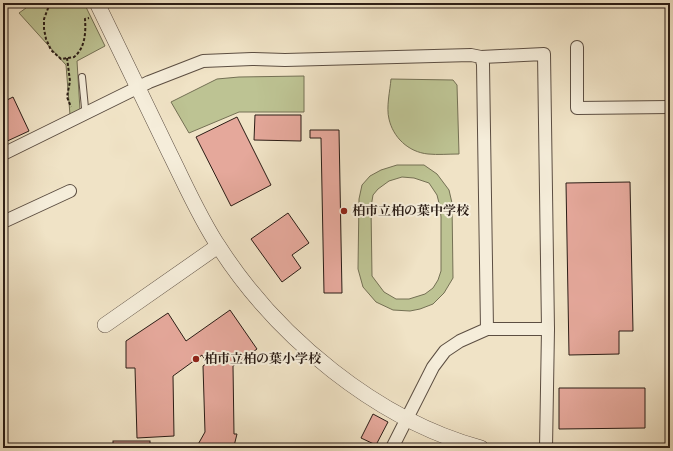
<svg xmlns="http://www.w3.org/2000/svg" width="673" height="451" viewBox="0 0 673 451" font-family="'Libre Bodoni','Noto Serif JP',serif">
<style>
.green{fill:#bdc393;stroke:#747054;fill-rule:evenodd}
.building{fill:#e5a89b;stroke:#2b1d16}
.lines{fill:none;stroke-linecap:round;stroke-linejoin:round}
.service-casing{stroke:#5c4e42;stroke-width:8}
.minor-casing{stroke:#5c4e42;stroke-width:14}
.tertiary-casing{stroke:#5c4e42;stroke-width:16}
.path{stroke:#2b1d16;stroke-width:2;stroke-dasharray:3 2;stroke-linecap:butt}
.service{stroke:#f5edda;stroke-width:6}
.minor{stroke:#f5edda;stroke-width:12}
.tertiary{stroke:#f5edda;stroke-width:15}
.poi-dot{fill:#8f2418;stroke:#f5edda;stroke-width:1.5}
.labels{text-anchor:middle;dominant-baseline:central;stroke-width:4;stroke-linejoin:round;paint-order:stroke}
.poi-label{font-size:13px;font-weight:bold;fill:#2b1d16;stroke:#f5edda;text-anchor:start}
</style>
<rect width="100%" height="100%" fill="#f0e3c6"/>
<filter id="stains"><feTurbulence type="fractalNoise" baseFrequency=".005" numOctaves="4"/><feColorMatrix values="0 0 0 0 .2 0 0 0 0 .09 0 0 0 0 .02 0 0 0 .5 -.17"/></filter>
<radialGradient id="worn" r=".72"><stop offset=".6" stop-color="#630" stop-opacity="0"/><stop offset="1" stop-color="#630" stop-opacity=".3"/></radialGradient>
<g class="green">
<polygon points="22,3 84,3 105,46 77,61 80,110 70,115 66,65 19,13 26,8"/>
<polygon points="304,76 304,112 239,112 189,133 171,102 217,79 239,77"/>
<path d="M391,79L453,80L457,85L459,154C448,154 438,155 428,154C408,152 393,137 389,119C386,107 390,91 391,79Z"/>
<path d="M397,165H424L437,174L449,190L452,203L453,278L444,293L433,304L420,309L410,311L393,310L376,302L363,287L358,269L359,199L362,185L370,176L381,170ZM402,177L414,178L429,183L437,195L440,207L441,217V271L438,280L433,288L425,294L409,299H396L384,292L372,276L371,207L373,195L378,189L389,181Z"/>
</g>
<g class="building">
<polygon points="566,3 670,3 670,5 566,6"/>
<polygon points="13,97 29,131 3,143 3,102"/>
<polygon points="255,115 301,115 301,141 254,140"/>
<polygon points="237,117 271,185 231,206 196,137"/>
<polygon points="310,130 339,130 342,293 324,293 321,138 310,138"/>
<polygon points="630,182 633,331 619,331 619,354 569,355 566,183"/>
<polygon points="288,213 309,243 292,255 301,268 282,282 251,239"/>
<polygon points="230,310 257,349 233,366 234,434 237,434 234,446 231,445 230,448 196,448 205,432 203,366 207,363 202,355 173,376 174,436 137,438 135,368 126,368 126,341 168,313 186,341"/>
<polygon points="559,388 645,388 645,428 559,429"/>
<polygon points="373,414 388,422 376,445 361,438"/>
<rect x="113" y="441" width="37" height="7"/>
</g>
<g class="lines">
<defs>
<polyline id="service" points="82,77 85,108 88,112"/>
<g id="minor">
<polyline points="577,47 577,108 670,107"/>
<polyline points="481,57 544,54 548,329 546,448"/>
<polyline points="3,154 149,82 203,61 252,59 285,60 471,55 481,57 483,64 487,329 460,341 445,351 433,367 392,448"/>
<polyline points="3,222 70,191"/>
<polyline points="487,329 548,329"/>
</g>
<g id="tertiary">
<path d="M97,3C121,53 145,102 169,152C185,184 199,217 219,247C277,337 377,420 481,448"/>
<polyline points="105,325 218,246"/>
</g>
</defs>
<use href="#service" class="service-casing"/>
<use href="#minor" class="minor-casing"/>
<use href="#tertiary" class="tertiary-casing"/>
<g class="path">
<path d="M50,3L44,19V29L46,39L51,50L61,59L74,57C85,48 86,33 85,19L89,18"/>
<polyline points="67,58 70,81 67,97 71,107"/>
</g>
<use href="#service" class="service"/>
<use href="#minor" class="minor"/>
<use href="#tertiary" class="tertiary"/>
</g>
<g class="poi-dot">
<circle cx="344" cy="211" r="4"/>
<circle cx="196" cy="359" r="4"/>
</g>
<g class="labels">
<g class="poi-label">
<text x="352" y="211">柏市立柏の葉中学校</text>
<text x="204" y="359">柏市立柏の葉小学校</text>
</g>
</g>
<rect width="673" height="451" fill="none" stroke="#f0e3c6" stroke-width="16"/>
<rect x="4" y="4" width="665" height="443" fill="none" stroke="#2b1d16" stroke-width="2"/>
<rect x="8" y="8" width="657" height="435" fill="none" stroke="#2b1d16"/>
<rect width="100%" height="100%" filter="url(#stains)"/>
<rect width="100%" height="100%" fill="url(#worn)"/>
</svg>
